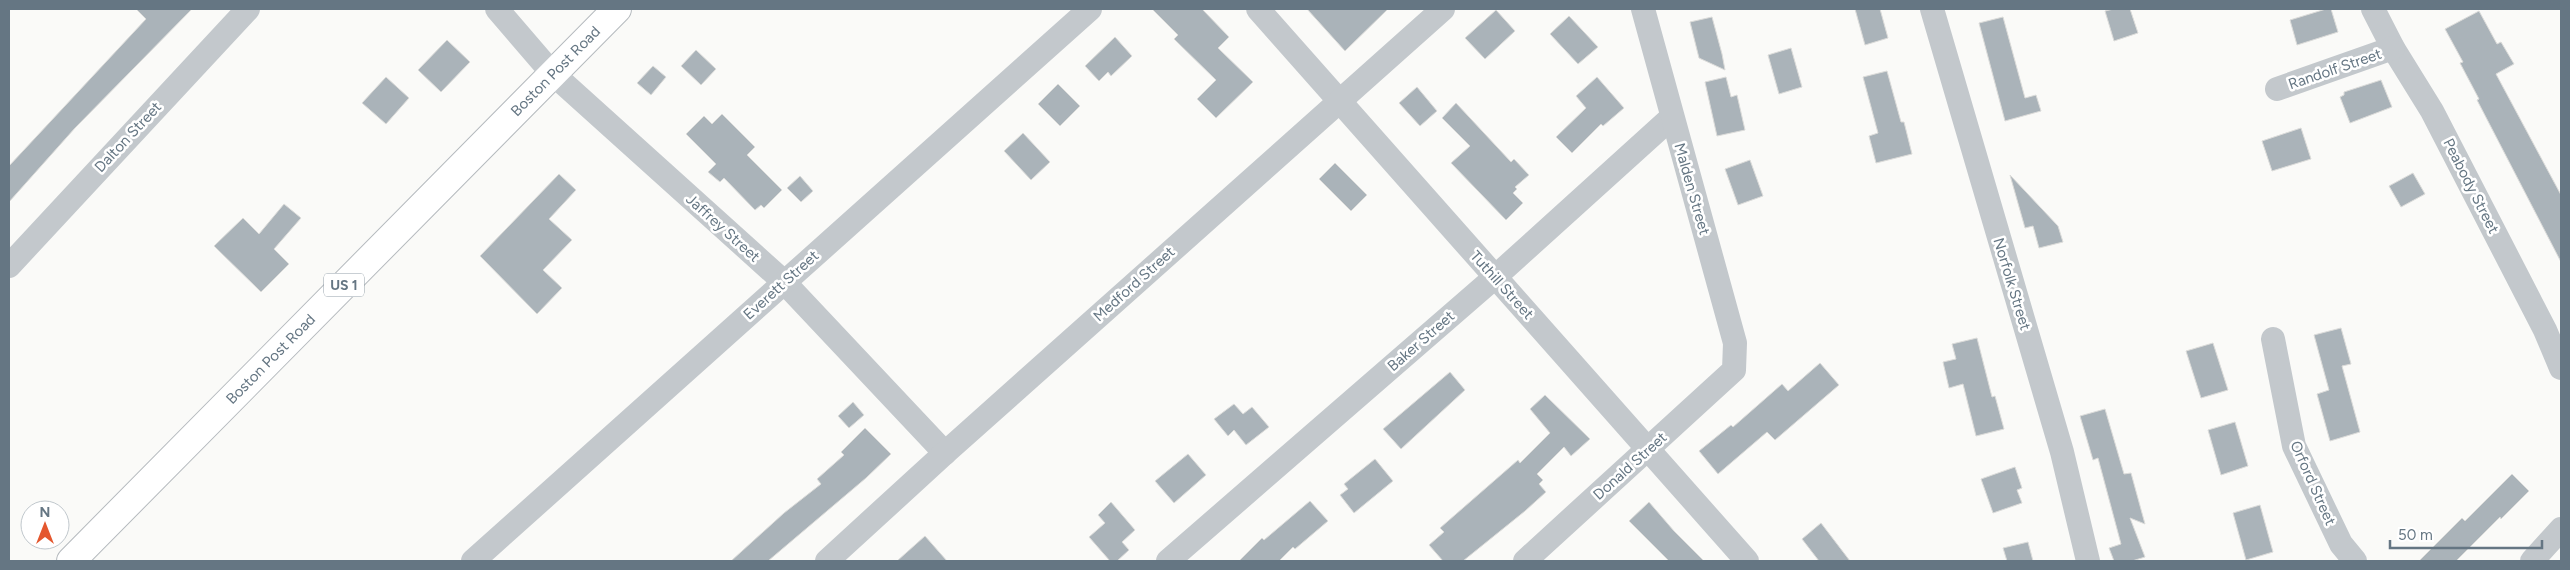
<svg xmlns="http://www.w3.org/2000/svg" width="2570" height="570" viewBox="0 0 2570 570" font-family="Figtree,sans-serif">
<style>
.building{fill:#aab3b9;stroke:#dcdcda}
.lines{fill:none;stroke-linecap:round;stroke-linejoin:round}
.primary-casing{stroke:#b5babe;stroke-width:30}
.minor{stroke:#c3c8cc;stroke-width:24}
.primary{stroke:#fff;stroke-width:28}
.labels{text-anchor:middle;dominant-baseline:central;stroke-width:5;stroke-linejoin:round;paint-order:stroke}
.shield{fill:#fff;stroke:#939fa8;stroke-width:1}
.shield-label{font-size:14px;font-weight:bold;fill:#657683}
.street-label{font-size:15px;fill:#657683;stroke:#fff}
</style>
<rect width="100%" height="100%" fill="#fafaf8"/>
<g class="building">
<polygon points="136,9 192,9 75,128 9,202 9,166 146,19"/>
<polygon points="1152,9 1202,9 1229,37 1218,48 1253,82 1216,118 1197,99 1216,80 1174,39 1178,35"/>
<polygon points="1307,9 1388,9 1345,51"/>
<polygon points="1855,9 1880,9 1888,38 1865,45"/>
<polygon points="2114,9 2130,9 2138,33 2114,41 2105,11"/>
<polygon points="2326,9 2331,9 2338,32 2297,45 2290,20"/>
<polygon points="1496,10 1515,31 1485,59 1465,38"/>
<polygon points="2479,11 2497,44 2501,42 2514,64 2496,74 2561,195 2561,262 2477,100 2479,99 2460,63 2463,62 2445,29"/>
<polygon points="1569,16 1598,47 1578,64 1550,34"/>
<polygon points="1712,17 1722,54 1725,70 1699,58 1690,22"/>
<polygon points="2003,17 2025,98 2036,95 2041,111 2005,121 1979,23"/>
<polygon points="1115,37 1132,56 1111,76 1108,72 1099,81 1085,66"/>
<polygon points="447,40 470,62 441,92 418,70"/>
<polygon points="1791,48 1802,87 1779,94 1768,55"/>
<polygon points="696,50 716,69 701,85 681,66"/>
<polygon points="653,66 666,77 651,95 637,83"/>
<polygon points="1887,71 1901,122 1904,122 1912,154 1876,163 1869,136 1878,133 1863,77"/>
<polygon points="386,77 409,98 386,124 362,103"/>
<polygon points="1597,77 1624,108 1603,126 1601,124 1572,153 1556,137 1586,108 1576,96"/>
<polygon points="1726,77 1731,97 1737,95 1745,130 1717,136 1705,82"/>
<polygon points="2381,80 2392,107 2350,123 2340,97 2344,95 2344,92"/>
<polygon points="1058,84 1080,106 1060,126 1038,104"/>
<polygon points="1417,87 1437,111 1420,126 1399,103"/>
<polygon points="1456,103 1511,162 1514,159 1529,175 1515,187 1517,189 1513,193 1523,203 1506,220 1451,163 1470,146 1442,118"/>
<polygon points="722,114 755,147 747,155 782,190 764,208 761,205 755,210 724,178 720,182 708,172 716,164 686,134 704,116 712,124"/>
<polygon points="2301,128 2311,159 2272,171 2262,141"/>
<polygon points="1023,133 1050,162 1031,180 1004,151"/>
<polygon points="1750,160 1763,196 1738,205 1725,169"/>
<polygon points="1335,163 1367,195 1351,211 1319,179"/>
<polygon points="2413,173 2425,194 2401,207 2389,186"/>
<polygon points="559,174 576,190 549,219 572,240 543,270 562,288 537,314 480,256"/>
<polygon points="2010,175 2058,226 2063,242 2039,248 2033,226 2025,228"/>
<polygon points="800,176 813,191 801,202 787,188"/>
<polygon points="284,204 301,218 274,249 289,264 261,292 214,246 243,218 259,234"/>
<polygon points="2341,328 2351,364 2342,366 2360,432 2330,441 2317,394 2329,390 2314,335"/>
<polygon points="1977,338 1992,397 1995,396 2004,429 1976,436 1963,384 1949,388 1943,362 1956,359 1952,344"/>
<polygon points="2213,343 2228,390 2201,398 2186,351"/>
<polygon points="1820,363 1839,385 1775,440 1767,432 1718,474 1699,451 1731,425 1733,427 1782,384 1788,391"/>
<polygon points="1450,372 1465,390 1401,449 1383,429"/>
<polygon points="1545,395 1590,439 1571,456 1564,447 1537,474 1543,480 1539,484 1546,492 1525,511 1463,561 1443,561 1429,545 1444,532 1440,528 1518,460 1520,463 1550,433 1530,409"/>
<polygon points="853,402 864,415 849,428 838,416"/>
<polygon points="1234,404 1243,414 1252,407 1269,427 1246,445 1234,430 1228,436 1214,419"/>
<polygon points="2105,409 2124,474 2131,473 2145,524 2130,518 2145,557 2132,561 2114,561 2109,548 2121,544 2098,458 2093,460 2080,416"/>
<polygon points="2235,422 2248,466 2221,475 2208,430"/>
<polygon points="865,428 891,454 866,478 768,561 731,561 784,513 821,484 817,479 844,455 841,452"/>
<polygon points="1188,454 1206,475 1174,503 1155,481"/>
<polygon points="1375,459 1393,481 1354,513 1340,495 1348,489 1344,484"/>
<polygon points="2015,467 2022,488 2017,490 2022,503 1993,513 1981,479"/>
<polygon points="2512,474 2529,491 2501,519 2500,517 2456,561 2419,561 2462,518 2465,521"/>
<polygon points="1310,501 1328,521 1295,549 1293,547 1279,561 1239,561 1262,538 1264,540"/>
<polygon points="1111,502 1135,530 1122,542 1129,550 1117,561 1110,561 1089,537 1105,523 1098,515"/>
<polygon points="1649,502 1674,531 1704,561 1669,561 1629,521"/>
<polygon points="2260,505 2273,552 2246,560 2233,513"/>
<polygon points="1821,523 1850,561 1819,561 1802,539"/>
<polygon points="925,536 947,561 897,561"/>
<polygon points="2028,542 2033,561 2007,561 2003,548"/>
</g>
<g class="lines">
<defs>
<g id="primary">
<path id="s1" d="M71,561L617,9"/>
</g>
</defs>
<use href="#primary" class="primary-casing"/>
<g class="minor">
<polyline points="497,9 552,73 784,282 945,453"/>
<polyline points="1258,9 1747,561"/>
<polyline points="1932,9 2062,452 2088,561"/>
<polyline points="2373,9 2393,48 2432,111 2545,330 2561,368"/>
<polyline points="2277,89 2393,48"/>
<polyline points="9,266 248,9"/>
<polyline points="2273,339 2294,446 2341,544 2355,561"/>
<polyline points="473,561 1090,9"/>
<polyline points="827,561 945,453 1443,9"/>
<polyline points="1168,561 1494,278 1672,117"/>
<polyline points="1525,561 1734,370 1735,343 1643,9"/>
<polyline points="2532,561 2561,529"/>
</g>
<use href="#primary" class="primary"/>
</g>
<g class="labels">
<rect class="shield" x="324" y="273.5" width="40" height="23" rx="4"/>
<g class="shield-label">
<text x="344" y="285">US 1</text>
</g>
<g class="street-label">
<text transform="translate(2335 69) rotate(-19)">Randolf Street</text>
<text stroke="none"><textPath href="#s1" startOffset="689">Boston Post Road</textPath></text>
<text transform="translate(128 137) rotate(-47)">Dalton Street</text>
<text transform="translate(2471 186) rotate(63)">Peabody Street</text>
<text transform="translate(1692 189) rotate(74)">Malden Street</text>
<text transform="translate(723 228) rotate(42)">Jaffrey Street</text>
<text transform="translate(1134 284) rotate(-42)">Medford Street</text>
<text transform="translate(2012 284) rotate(73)">Norfolk Street</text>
<text transform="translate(781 285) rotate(-42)">Everett Street</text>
<text transform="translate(1502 285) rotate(48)">Tuthill Street</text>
<text transform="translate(1421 341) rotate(-41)">Baker Street</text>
<text stroke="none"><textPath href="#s1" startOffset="284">Boston Post Road</textPath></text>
<text transform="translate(1630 466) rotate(-42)">Donald Street</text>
<text transform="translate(2313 483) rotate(66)">Orford Street</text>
</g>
</g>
<rect width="2570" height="570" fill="none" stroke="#657683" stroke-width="20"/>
<g transform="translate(45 525)"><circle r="24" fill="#ffffff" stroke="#c1c8cd"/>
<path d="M0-4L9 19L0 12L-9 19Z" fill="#e4572e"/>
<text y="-8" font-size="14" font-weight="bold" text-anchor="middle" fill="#657683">N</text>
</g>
<path d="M2390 540v8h152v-8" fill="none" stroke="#657683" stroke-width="2.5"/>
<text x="2398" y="540" font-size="15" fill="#657683" stroke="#ffffff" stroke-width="4" paint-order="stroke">50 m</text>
</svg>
